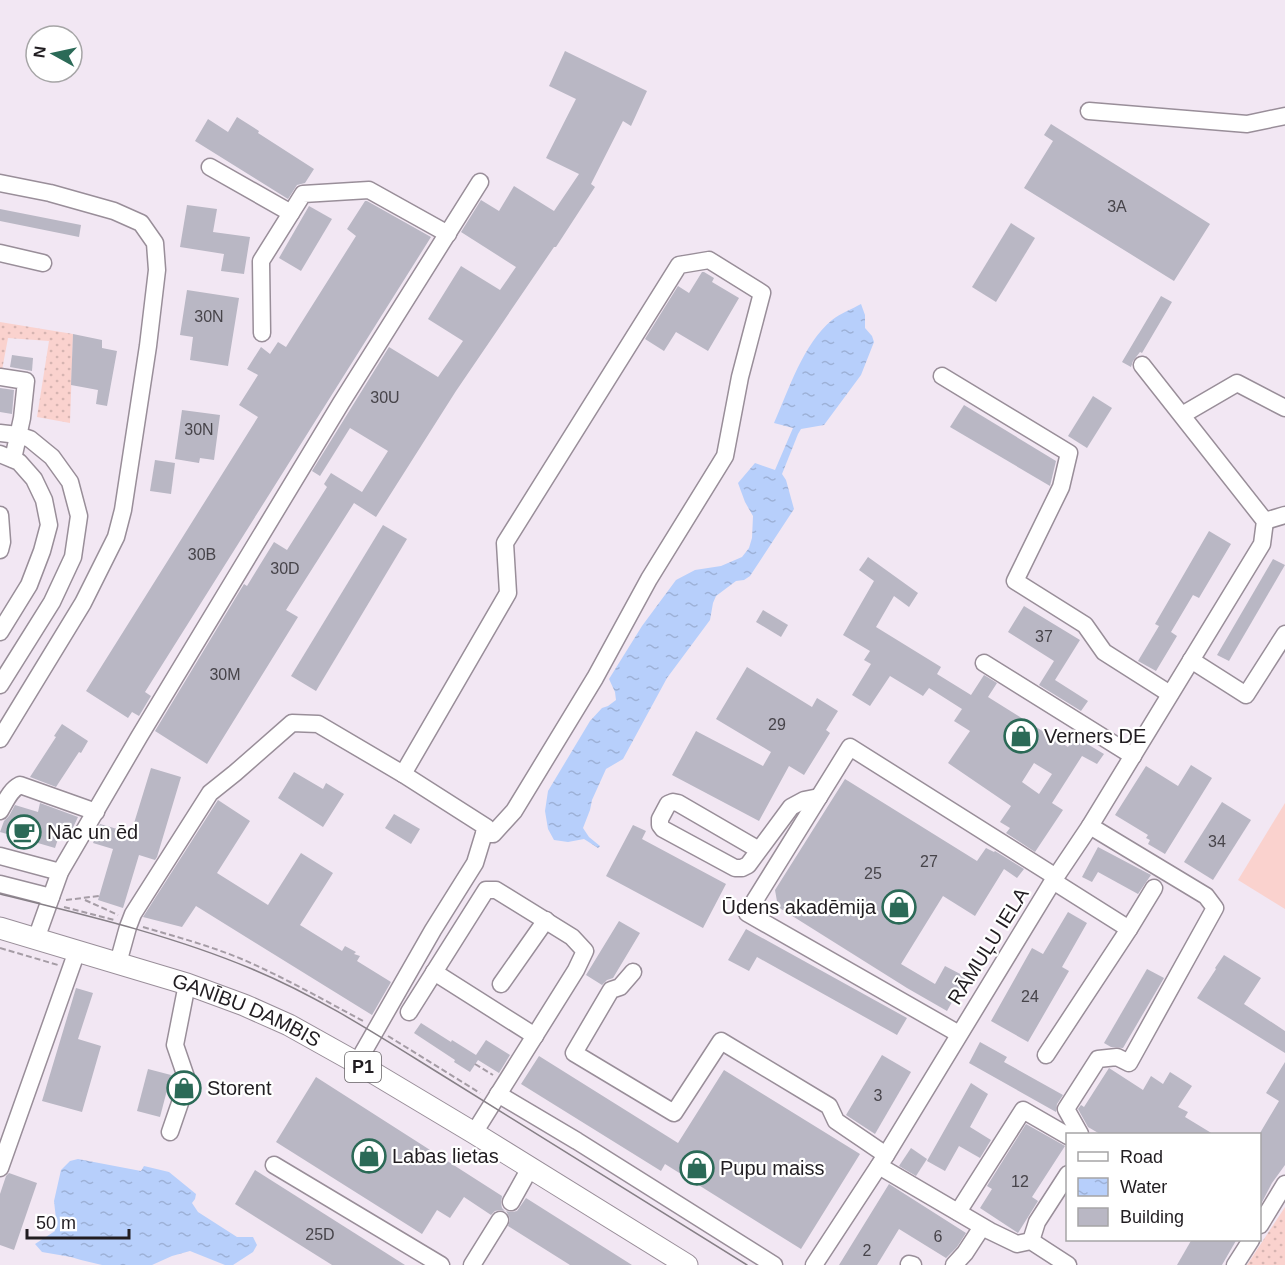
<svg xmlns="http://www.w3.org/2000/svg" width="1285" height="1265" viewBox="0 0 1285 1265" font-family="Helvetica,sans-serif">
<style>
.green{fill:url(#green-dots)}
.pitch{fill:#fad2ce}
.water{fill:url(#water-ripples)}
.building{fill:#b9b7c4;fill-rule:evenodd}
.lines{fill:none;stroke-linecap:round;stroke-linejoin:round}
.minor-casing{stroke:#998e99;stroke-width:19}
.major-casing{stroke:#998e99;stroke-width:23}
.path{stroke:#a59ca5;stroke-width:2;stroke-dasharray:6 3;stroke-linecap:butt}
.minor{stroke:#fff;stroke-width:16}
.major{stroke:#fff;stroke-width:21}
.tram{stroke:#878087;stroke-width:1.5}
.labels{text-anchor:middle;dominant-baseline:central;stroke-width:4.5;stroke-linejoin:round;paint-order:stroke}
.number-label{font-size:16px;fill:#47444a}
.shield{fill:#fff;stroke:#646164;stroke-width:1.5}
.shield-label{font-size:18px;font-weight:bold;fill:#211d21}
.poi-label{font-size:20px;fill:#211d21;stroke:#fff;text-anchor:start}
.street-label{font-size:20px;fill:#211d21;stroke:#fff}
</style>
<defs>
<pattern id="green-dots" width="8" height="8" patternUnits="userSpaceOnUse" patternTransform="scale(1.5)"><rect width="8" height="8" fill="#fad2ce"/><path d="M2 2h.1M6 6h.1" fill="none" stroke="#d6b4b1" stroke-width="1.8" stroke-linecap="round"/></pattern>
<pattern id="water-ripples" width="26" height="14" patternUnits="userSpaceOnUse" patternTransform="scale(1.5)"><rect width="26" height="14" fill="#b7cffb"/><path d="M2 4q2-2 4 0t4 0M15 11q2-2 4 0t4 0" fill="none" stroke="#9db1d7"/></pattern>
</defs>
<rect width="100%" height="100%" fill="#f2e7f3"/>
<g class="green">
<polygon points="0,322 73,334 70,423 37,417 49,341 8,338 2,370 0,369"/>
<polygon points="1285,1207 1285,1265 1247,1265"/>
</g>
<polygon class="pitch" points="1285,803 1285,909 1238,880"/>
<g class="water">
<path d="M861,304L865,315V328L872,336L874,342L861,375L824,425L801,429L798,434L782,474L786,480L794,509L750,576L744,580L736,581L716,596L713,603L710,620L667,678L623,759L606,769L592,800L590,810L583,828L589,837L600,846L598,848L584,839L568,842L554,840L548,829L545,811L548,791L590,721L602,708L608,706L616,700L615,692L609,679L642,626L676,580L695,570L721,566L742,557L749,548L752,538L753,516L745,502L738,483L755,463L775,470L793,428L774,423C789,389 803,344 832,320C841,313 852,309 861,304Z"/>
<polygon points="78,1159 141,1171 144,1166 169,1172 196,1194 195,1199 192,1203 198,1212 237,1237 253,1237 257,1245 253,1252 233,1265 225,1265 190,1251 172,1256 152,1265 102,1265 81,1260 71,1257 42,1252 35,1244 55,1231 56,1219 54,1201 61,1170 70,1161"/>
</g>
<g class="building">
<polygon points="565,51 647,91 631,126 623,121 591,184 595,187 556,247 554,247 456,391 376,517 354,503 286,610 298,617 207,764 155,731 244,584 247,586 274,542 287,550 327,487 324,484 331,473 362,492 388,451 350,428 320,476 312,471 389,347 438,377 463,341 428,319 461,266 500,290 516,267 461,232 481,200 499,211 514,186 554,211 579,174 546,158 576,99 549,86"/>
<polygon points="237,117 259,131 258,133 314,169 305,183 297,185 288,199 195,141 208,119 228,132"/>
<polygon points="1051,124 1210,224 1174,281 1024,188 1053,141 1044,135"/>
<polygon points="365,201 367,201 431,237 145,692 151,696 139,716 132,712 128,718 86,691 258,417 239,405 258,375 247,369 261,347 270,354 278,342 286,347 356,236 347,229"/>
<polygon points="187,205 217,209 213,232 250,237 244,274 221,271 224,254 180,247"/>
<polygon points="309,206 332,219 301,271 279,258"/>
<polygon points="0,209 81,225 79,237 0,221"/>
<polygon points="1011,223 1035,238 996,302 972,287"/>
<polygon points="702,272 704,272 714,278 712,282 739,298 708,351 676,332 664,351 645,339 678,286 689,293"/>
<polygon points="187,290 239,298 228,366 190,360 193,337 180,335"/>
<polygon points="1161,296 1172,302 1142,353 1140,352 1133,361 1131,367 1122,362"/>
<polygon points="73,334 102,340 102,348 117,351 107,406 96,404 98,390 71,385"/>
<polygon points="12,355 33,358 32,371 10,367"/>
<polygon points="0,388 14,390 12,414 0,412"/>
<polygon points="1093,396 1112,408 1087,448 1068,436"/>
<polygon points="964,405 1056,461 1050,486 950,427"/>
<polygon points="182,410 220,415 214,460 200,458 199,463 175,459"/>
<polygon points="155,460 175,463 171,494 150,491"/>
<polygon points="383,525 407,539 316,691 291,676"/>
<polygon points="1209,531 1231,544 1199,598 1193,595 1171,632 1177,636 1156,671 1138,661 1159,626 1155,624"/>
<path d="M868,557L918,593L909,607L894,596L876,627L941,667L937,674L971,695L984,675L997,683L988,697L1068,747L1076,733L1091,742L1089,745L1104,754L1097,764L1082,756L1052,803L1063,810L1035,852L1006,833L1010,828L1000,822L1011,806L948,763L970,731L954,721L962,709L929,688L923,696L890,676L870,706L852,695L871,664L864,660L870,651L843,635L874,581L859,570ZM1034,763L1052,774L1039,794L1022,782Z"/>
<polygon points="1273,559 1285,565 1229,661 1217,655"/>
<polygon points="1024,606 1080,640 1055,680 1088,701 1081,711 1039,685 1054,661 1008,632"/>
<polygon points="763,610 788,625 781,637 756,622"/>
<polygon points="747,667 812,707 817,698 838,711 826,730 830,733 804,775 789,766 759,821 672,775 696,731 763,766 771,752 716,719"/>
<polygon points="62,724 88,741 81,753 79,752 56,787 30,777 56,737 54,736"/>
<polygon points="1191,765 1212,778 1165,854 1148,844 1150,840 1146,838 1148,835 1115,815 1146,766 1178,786"/>
<polygon points="151,768 181,777 157,857 155,860 139,855 123,908 98,900 113,849 93,843 100,824 131,833"/>
<polygon points="294,772 323,789 326,783 344,794 323,827 278,798"/>
<polygon points="845,779 977,861 986,848 994,852 995,851 1024,869 1017,878 1004,869 975,916 943,896 901,964 935,984 945,966 966,977 947,1011 907,988 778,907 775,890"/>
<polygon points="218,800 250,821 217,873 268,905 301,853 333,873 300,925 342,951 345,946 356,952 354,954 360,956 357,961 391,982 372,1015 196,906 182,927 143,917"/>
<polygon points="1222,802 1251,820 1213,880 1184,862"/>
<polygon points="40,803 78,817 69,836 60,833 55,848 0,832 4,821 9,816 15,805 38,812"/>
<polygon points="394,814 420,829 411,844 385,828"/>
<polygon points="633,825 646,831 642,839 726,884 703,928 606,876"/>
<polygon points="1098,847 1151,875 1138,894 1098,872 1092,882 1082,877"/>
<polygon points="1068,912 1087,923 1062,967 1069,971 1028,1042 991,1021 1032,948 1043,954"/>
<polygon points="619,921 640,933 613,978 607,980 602,985 586,975"/>
<polygon points="746,929 907,1018 897,1035 757,957 749,971 728,960"/>
<polygon points="1224,955 1261,978 1244,1004 1285,1031 1285,1053 1197,998 1216,969 1215,968"/>
<polygon points="1147,969 1164,978 1123,1048 1111,1047 1104,1043"/>
<polygon points="76,988 93,993 78,1039 101,1046 82,1112 42,1101"/>
<polygon points="421,1023 451,1042 452,1040 476,1055 486,1040 510,1055 499,1073 478,1060 470,1072 454,1062 455,1060 414,1033"/>
<polygon points="980,1042 1007,1057 1004,1062 1063,1095 1057,1104 1056,1112 969,1063"/>
<polygon points="882,1055 911,1072 875,1134 846,1115"/>
<polygon points="539,1056 678,1143 724,1070 860,1154 801,1249 665,1164 661,1171 521,1084"/>
<polygon points="1285,1062 1285,1165 1272,1183 1260,1206 1260,1133 1279,1101 1266,1093"/>
<polygon points="1109,1068 1143,1090 1151,1076 1163,1084 1170,1072 1192,1086 1178,1107 1188,1112 1185,1117 1213,1134 1100,1134 1088,1127 1078,1109 1081,1105 1084,1107"/>
<polygon points="148,1069 171,1075 160,1117 137,1111"/>
<polygon points="316,1077 502,1196 501,1203 502,1208 505,1211 512,1212 517,1211 526,1198 632,1265 570,1265 508,1226 510,1220 509,1216 506,1211 500,1210 495,1211 491,1215 464,1197 450,1218 437,1210 422,1234 276,1142"/>
<polygon points="971,1083 988,1094 970,1127 991,1140 980,1158 959,1146 945,1171 927,1161"/>
<polygon points="1026,1124 1065,1146 1032,1197 1038,1201 1018,1233 980,1208 992,1189 987,1186"/>
<polygon points="911,1148 927,1159 916,1176 899,1166"/>
<polygon points="255,1170 405,1265 332,1265 235,1204"/>
<polygon points="9,1173 37,1183 14,1250 0,1245 0,1194 6,1176"/>
<polygon points="889,1184 966,1233 957,1247 946,1258 899,1229 877,1265 839,1265"/>
<polygon points="1192,1239 1237,1239 1222,1265 1177,1265"/>
</g>
<g class="lines">
<defs>
<g id="minor">
<polyline points="1089,111 1247,124 1285,116"/>
<polyline points="210,167 291,213"/>
<polyline points="0,183 50,193 114,211 141,223 155,243 157,270 148,346 123,510 116,537 83,603 0,739"/>
<polyline points="0,253 43,263"/>
<polyline points="262,333 261,261 303,194 369,190 448,234"/>
<polyline points="942,376 1069,453 1061,487 1015,581 1085,625 1104,652 1170,694"/>
<polyline points="0,377 26,381 22,418 13,459"/>
<polyline points="1182,415 1237,383 1285,408"/>
<polyline points="0,433 18,435 30,439 52,457 70,482 79,516 73,557 52,602 0,685"/>
<polyline points="0,454 19,462 34,479 44,500 49,525 42,551 29,585 0,632"/>
<polyline points="0,515 2,542 0,550"/>
<polyline points="1265,521 1285,515"/>
<polyline points="1191,660 1246,695 1285,634"/>
<polyline points="984,663 1133,756"/>
<polyline points="403,774 508,593 505,543 679,265 709,260 762,293 740,377 725,456 649,579 595,678 514,811 493,834 484,834"/>
<path d="M0,811C6,801 10,790 20,785L96,812"/>
<polyline points="759,850 678,803 673,802 668,804 660,819 660,825 663,829 735,868 742,868 748,865 791,807 804,800 819,797"/>
<polyline points="0,856 60,872"/>
<polyline points="1053,881 1129,929"/>
<polyline points="0,884 51,897"/>
<polyline points="36,939 60,872 139,737 341,403 480,182"/>
<polyline points="118,963 128,927 133,914 210,793 235,773 292,723 318,724 403,774 486,827 475,863 433,930 357,1063"/>
<polyline points="434,972 535,1036"/>
<polyline points="633,972 620,987 611,990 574,1053 674,1113 721,1041 829,1106 836,1121 886,1155"/>
<polyline points="501,984 546,920"/>
<polyline points="409,1012 486,890 496,890 572,937 585,951 576,970 474,1133"/>
<polyline points="959,1034 747,913 850,747 1056,877"/>
<polyline points="1046,1055 1129,929 1154,888"/>
<polyline points="498,1094 577,1141 774,1265"/>
<polyline points="170,1132 181,1100 186,1077 175,1045 187,984"/>
<polyline points="1080,1134 1066,1109 1098,1059 1117,1057 1129,1063 1215,908 1206,896 1090,826"/>
<polyline points="274,1165 441,1265"/>
<polyline points="879,1166 990,1231 1017,1244 1031,1241 1068,1265"/>
<polyline points="0,1168 77,951"/>
<polyline points="511,1202 530,1168"/>
<polyline points="958,1212 1023,1110 1068,1136"/>
<polyline points="1260,1225 1285,1184"/>
<polyline points="1031,1241 1037,1222 1068,1174"/>
<polyline points="909,1264 913,1265"/>
<polyline points="472,1265 500,1220"/>
<polyline points="814,1265 886,1155 1053,881 1090,826 1262,544 1265,521 1142,365"/>
<polyline points="954,1265 965,1253 982,1227"/>
<polyline points="1235,1265 1251,1240"/>
</g>
<g id="major">
<path id="s1" d="M0,928L187,984L244,1005L289,1025L357,1063L474,1133L687,1265"/>
</g>
</defs>
<use href="#minor" class="minor-casing"/>
<use href="#major" class="major-casing"/>
<g class="path">
<polyline points="66,900 99,896"/>
<polyline points="85,900 118,915"/>
<polyline points="64,907 114,920"/>
<path d="M143,927C177,937 211,946 244,960C285,978 324,1000 363,1021"/>
<polyline points="0,948 58,965"/>
<polyline points="388,1036 480,1093"/>
<polyline points="475,1064 493,1075"/>
</g>
<use href="#minor" class="minor"/>
<use href="#major" class="major"/>
<path class="tram" d="M0,894C85,915 171,935 252,969C322,998 385,1040 450,1080C549,1141 648,1203 747,1265"/>
</g>
<defs>
<symbol id="shop-ring" viewBox="-11 -11 22 22"><circle r="9.5" fill="#fff" stroke="#2b6a57" stroke-width="1.5"/><path d="M-5-2.5h2.3a2.7 3.5 0 0 1 5.4 0H5L5.5 6h-11ZM-1.5-2.5h3a1.5 2.3 0 0 0-3 0Z" fill="#2b6a57"/></symbol>
<symbol id="cafe-ring" viewBox="-11 -11 22 22"><circle r="9.5" fill="#fff" stroke="#2b6a57" stroke-width="1.5"/><path d="M-5.5-4.5H6V0H3Q3 3.5 0 3.5H-2.5Q-5.5 3.5-5.5 0ZM3-3.2v2h1.7v-2ZM-6 4.5H4V6H-6Z" fill="#2b6a57"/></symbol>
</defs>
<g fill-rule="evenodd">
<use href="#shop-ring" x="1002" y="717" width="38" height="38"/>
<use href="#cafe-ring" x="5" y="813" width="38" height="38"/>
<use href="#shop-ring" x="880" y="888" width="38" height="38"/>
<use href="#shop-ring" x="165" y="1069" width="38" height="38"/>
<use href="#shop-ring" x="350" y="1137" width="38" height="38"/>
<use href="#shop-ring" x="678" y="1149" width="38" height="38"/>
</g>
<g class="labels">
<g class="number-label">
<text x="1117" y="206">3A</text>
<text x="209" y="316">30N</text>
<text x="385" y="397">30U</text>
<text x="199" y="429">30N</text>
<text x="202" y="554">30B</text>
<text x="285" y="568">30D</text>
<text x="1044" y="636">37</text>
<text x="225" y="674">30M</text>
<text x="777" y="724">29</text>
<text x="1217" y="841">34</text>
<text x="929" y="861">27</text>
<text x="873" y="873">25</text>
<text x="1030" y="996">24</text>
<text x="878" y="1095">3</text>
<text x="1020" y="1181">12</text>
<text x="320" y="1234">25D</text>
<text x="938" y="1236">6</text>
<text x="867" y="1250">2</text>
</g>
<rect class="shield" x="345" y="1052" width="36" height="30" rx="4.5"/>
<g class="shield-label">
<text x="363" y="1067">P1</text>
</g>
<g class="poi-label">
<text x="1044" y="736">Verners DE</text>
<text x="47" y="832">Nāc un ēd</text>
<text x="876" y="907" text-anchor="end">Ūdens akadēmija</text>
<text x="207" y="1088">Storent</text>
<text x="392" y="1156">Labas lietas</text>
<text x="720" y="1168">Pupu maiss</text>
</g>
<g class="street-label">
<text transform="translate(988 946) rotate(-58)">RĀMUĻU IELA</text>
<text stroke="none"><textPath href="#s1" startOffset="260">GANĪBU DAMBIS</textPath></text>
</g>
</g>
<rect x="1066" y="1133" width="195" height="108" fill="#ffffff" stroke="#a6a5a6" stroke-width="1.5"/>
<rect x="1078" y="1152" width="30" height="9" fill="#ffffff" stroke="#a6a5a6" stroke-width="1.5"/>
<text x="1120" y="1163" font-size="18" fill="#211d21">Road</text>
<rect x="1078" y="1178" width="30" height="18" fill="url(#water-ripples)" stroke="#a6a5a6" stroke-width="1.5"/>
<text x="1120" y="1193" font-size="18" fill="#211d21">Water</text>
<rect x="1078" y="1208" width="30" height="18" fill="#b9b7c4" stroke="#a6a5a6" stroke-width="1.5"/>
<text x="1120" y="1223" font-size="18" fill="#211d21">Building</text>
<g transform="translate(54 54) rotate(278)"><circle r="28" fill="#ffffff" stroke="#a6a5a6" stroke-width="1.5"/>
<path d="M0-4.5L10 22L0 15L-10 22Z" fill="#2b6a57"/>
<text y="-9" font-size="16" font-weight="bold" text-anchor="middle" fill="#211d21">N</text>
</g>
<path d="M27 1229v9h102v-9" fill="none" stroke="#211d21" stroke-width="3"/>
<text x="36" y="1229" font-size="18" fill="#211d21" stroke="#ffffff" stroke-width="4.5" paint-order="stroke">50 m</text>
</svg>
